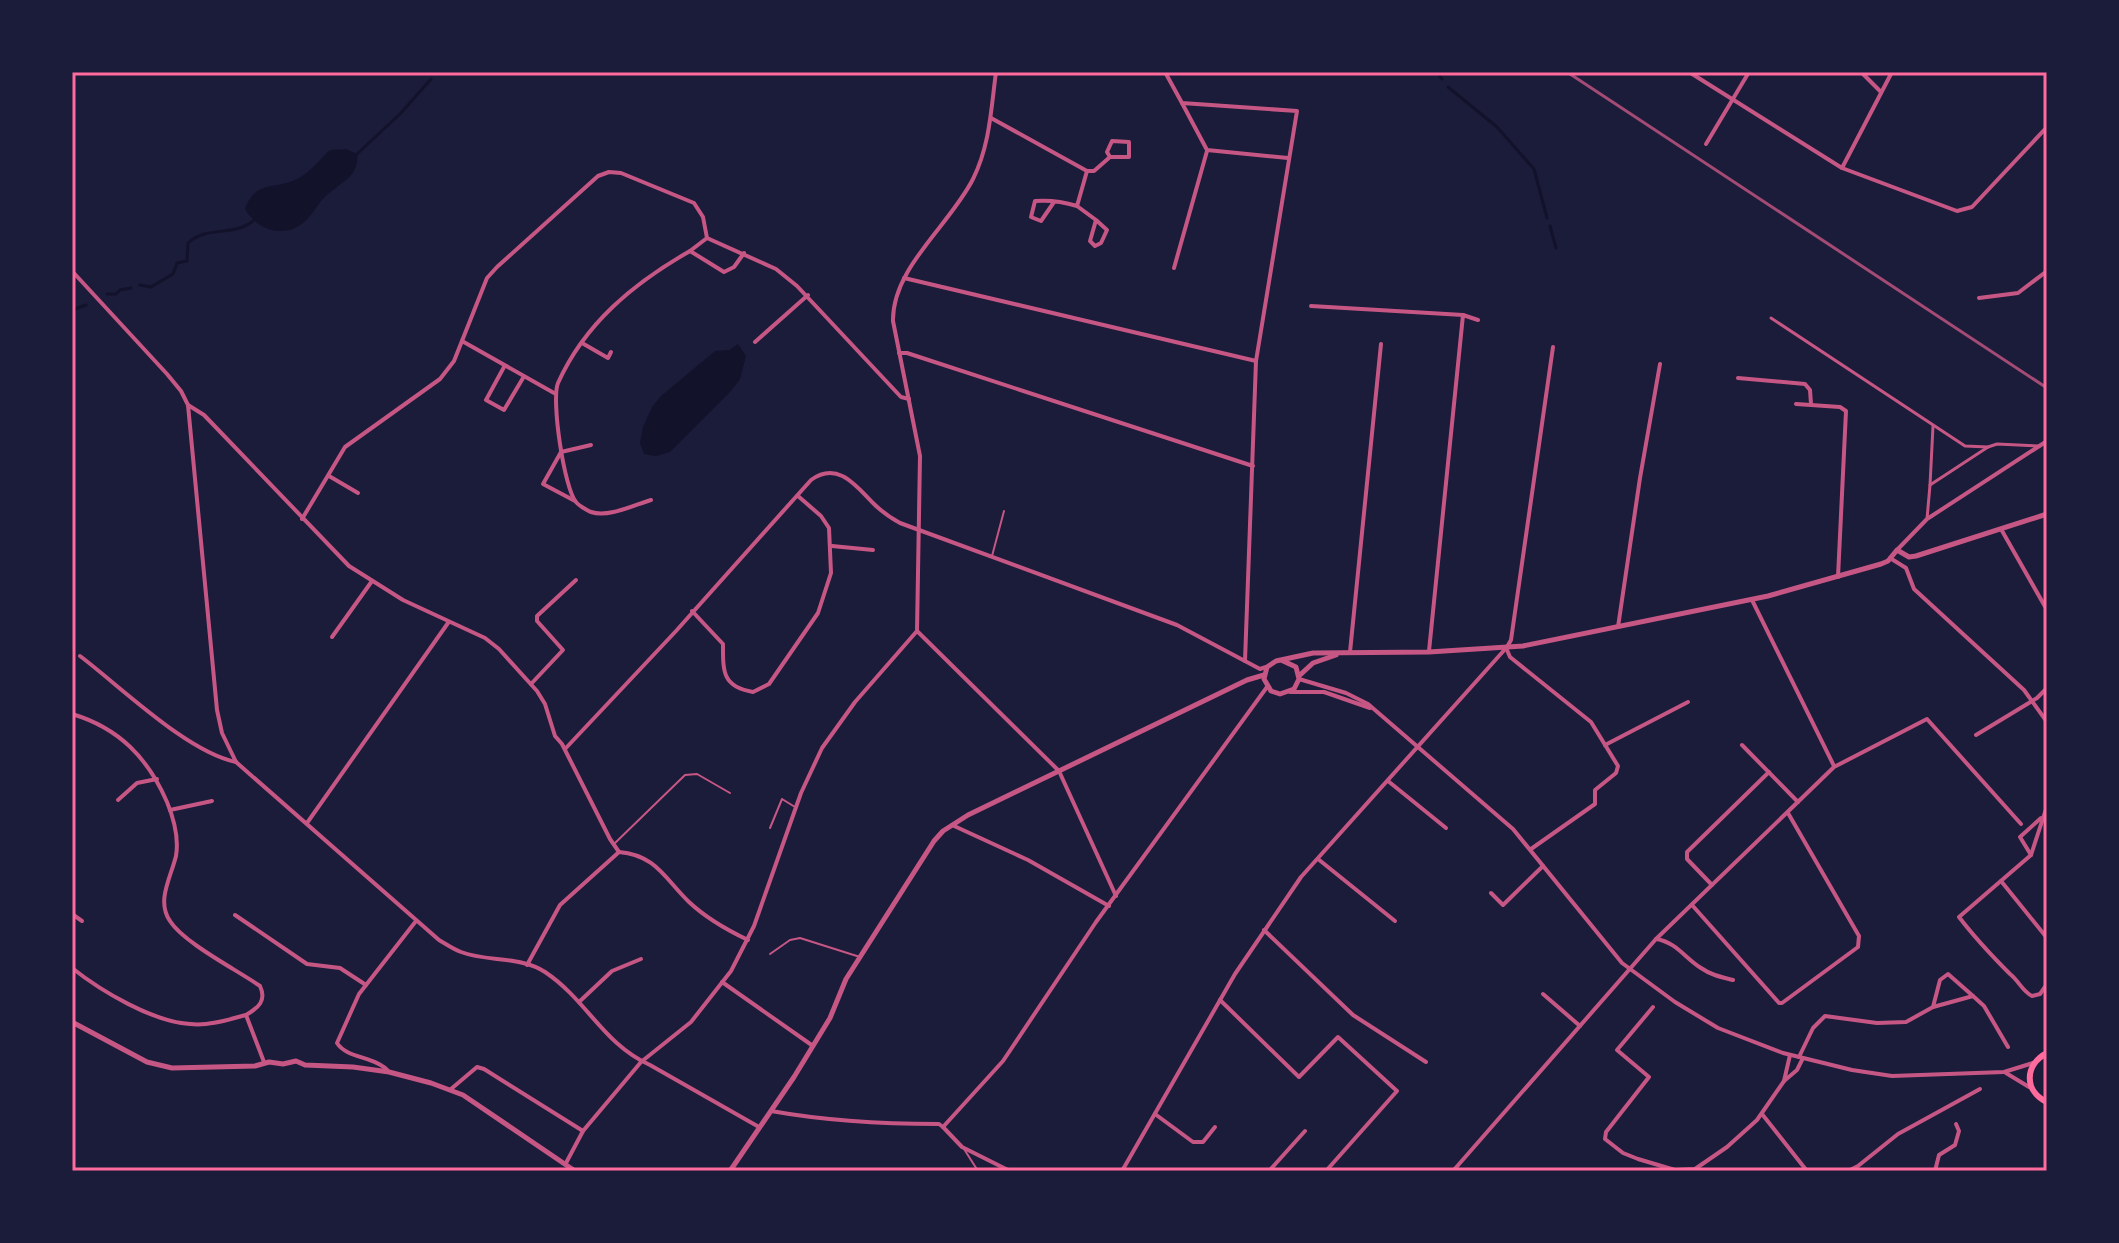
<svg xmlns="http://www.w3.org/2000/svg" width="2119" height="1243" viewBox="0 0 2119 1243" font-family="Inter,sans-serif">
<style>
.water{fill:#12122b}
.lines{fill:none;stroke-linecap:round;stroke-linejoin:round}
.stream{stroke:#12122b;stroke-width:3}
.service{stroke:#c65784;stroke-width:2}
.pedestrian{stroke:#c65784;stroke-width:3}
.minor{stroke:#c65784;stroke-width:4}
.tertiary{stroke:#c65784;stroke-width:5}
.secondary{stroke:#ff6b9d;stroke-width:6}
.rail{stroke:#a44b75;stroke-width:3}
.neatline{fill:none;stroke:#ff6b9d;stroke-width:3}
</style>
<rect width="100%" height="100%" fill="#1b1b3a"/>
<g class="water">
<path d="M346,149L357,154C360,177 339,183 325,197C318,203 315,211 309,217C290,240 259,233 245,209C257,177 278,192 302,176C312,170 321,158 330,150Z"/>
<polygon points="738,344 746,356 740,379 731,391 670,452 656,456 644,454 640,443 643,427 652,407 661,396 715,351 729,350"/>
</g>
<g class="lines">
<g class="stream">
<polyline points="1437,72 1442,79"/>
<polyline points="1448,87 1497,127 1534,169 1547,218"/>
<polyline points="357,154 400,114 431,79"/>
<polyline points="1550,226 1556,248"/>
<path d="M140,285L151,287L173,274L177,263L187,261L188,243C208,225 233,237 253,221"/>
<polyline points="107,294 116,294 120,290 131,288"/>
<polyline points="72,310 86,305"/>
</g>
<g class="service">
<polyline points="992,556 1004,511"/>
<polyline points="770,828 782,799 795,807"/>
<polyline points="614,844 685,775 697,774 730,793"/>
<polyline points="770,954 790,940 800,938 860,957"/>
<polyline points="964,1149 978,1171"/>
</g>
<g class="pedestrian">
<polyline points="1771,318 1965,446 1988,447 1997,444 2040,446"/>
<polyline points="1930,485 1933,426"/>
<polyline points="1927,519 1930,485 1988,447"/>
</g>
<g class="minor">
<polyline points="1165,72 1182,103 1297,111 1256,361 1245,661"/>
<polyline points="1689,72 1842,168 1957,211 1972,207 2047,127"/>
<polyline points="1861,72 1881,92"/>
<polyline points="1182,103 1207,150 1288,158"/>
<polyline points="991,118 1087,171 1094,171 1110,157 1129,157 1129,142 1112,141 1107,152 1110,157"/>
<polyline points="1706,144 1749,72"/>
<polyline points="1842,168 1892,72"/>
<path d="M1054,202L1041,221L1031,217L1035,201C1048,200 1064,202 1077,206L1087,171"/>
<polyline points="1077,206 1096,220 1090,241 1095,246 1101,243 1107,230 1096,220"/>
<polyline points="707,238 690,251 724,272 734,267 744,253"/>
<polyline points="1174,268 1207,151"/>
<path d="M72,271L167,374L181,391L188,405L217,710L222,733L236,762L439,940C446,944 453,949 461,952C487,962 521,956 545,972C587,1000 603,1044 650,1065L759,1127"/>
<polyline points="904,278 1256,361"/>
<polyline points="1979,298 2018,293 2047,271"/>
<polyline points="1311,306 1463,315"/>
<polyline points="462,341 554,393"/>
<polyline points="755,342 808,295"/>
<polyline points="582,343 608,358 611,352"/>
<polyline points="899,353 907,353 1253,466"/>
<polyline points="504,367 486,400 504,410 523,378"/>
<polyline points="1738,378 1805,384 1810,390 1811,404"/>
<polyline points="1796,404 1840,407 1846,411 1838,577"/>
<polyline points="188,405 204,415 349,566 403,600 485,638 499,649 537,691 545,704 555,736 562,744 610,839 619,852"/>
<polyline points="329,476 358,493"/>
<path d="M651,500C634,505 608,518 591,512C588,511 578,505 576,502C564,488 551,399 558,383C585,323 634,283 690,251"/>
<polyline points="575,501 543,484 561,452 591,445"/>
<polyline points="302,519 345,447 440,379 454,361 487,278 497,267 598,176 609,172 621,173 694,203 703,217 707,238 776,269 797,286 901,397 909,399"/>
<polyline points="2001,529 2047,610"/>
<polyline points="832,546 873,550"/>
<polyline points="1897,550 1927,519 2047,441"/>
<polyline points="1890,558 1906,568 1914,589 2024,690 2047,722"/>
<polyline points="1752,600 1834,766"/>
<path d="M692,611L723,644C723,671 722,687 753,692L769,684L818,613L831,573L829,528L821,516L798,496"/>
<polyline points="1618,627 1640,478 1660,364"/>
<path d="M917,631L920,456L893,321C892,268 950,225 973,179C990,145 991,109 996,72"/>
<polyline points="917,631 1059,771 1116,896"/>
<polyline points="332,637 372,581"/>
<polyline points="1507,650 1510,657 1591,722 1618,766 1616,773 1595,790 1595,804 1531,849"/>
<polyline points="1429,651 1463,315 1478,320"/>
<polyline points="1350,652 1381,344"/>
<path d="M80,656C121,687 187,752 236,762"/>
<polyline points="1299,679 1346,693 1368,704 1513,829 1622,963 1675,1002 1718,1028 1783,1053 1852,1070 1892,1076 2004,1072 2033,1063"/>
<polyline points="531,684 563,650 537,621 537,616 576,580"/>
<polyline points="1290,692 1324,692 1370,708"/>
<path d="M72,714C119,728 148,758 167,802C174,819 179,838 176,856C171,877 156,901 170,921C184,943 237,970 260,986C267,1001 258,1008 246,1015L264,1062"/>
<polyline points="1976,735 2037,698 2047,688"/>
<polyline points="1605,745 1688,702"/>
<polyline points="1742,745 1798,802"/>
<path d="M565,749L676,631L811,480C838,460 857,487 874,504C882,512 891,518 900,523L1177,625L1260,669L1266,667"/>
<polyline points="1388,781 1446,828"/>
<polyline points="2047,789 2047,799"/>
<polyline points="118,800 137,783 157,779"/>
<path d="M2047,806L2031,855L1959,917C1975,938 1991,955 2010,974C2019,981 2022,991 2032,996L2040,994L2047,984"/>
<polyline points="170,810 212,801"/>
<polyline points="307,823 448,623"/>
<polyline points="952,825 1028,860 1109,906"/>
<polyline points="2031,855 2020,837 2041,818"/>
<polyline points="1318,859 1395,921"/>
<polyline points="2001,881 2047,938"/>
<polyline points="1712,885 1687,859 1687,852 1769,772"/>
<polyline points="1491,893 1503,905 1543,866"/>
<polyline points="1692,905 1779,1003 1782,1003 1858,947 1859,936 1788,813"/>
<polyline points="72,914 82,921"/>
<polyline points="235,915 307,964 340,968 366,985"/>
<polyline points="1264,930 1353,1015 1426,1062"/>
<polyline points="1656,939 1834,767 1927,719 2021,824"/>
<path d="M527,965L560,905L619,852C656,855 665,879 689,902C706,918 727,930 748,940"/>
<path d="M72,968C101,991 153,1022 190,1024C209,1026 227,1020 246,1015"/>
<polyline points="722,982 813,1046"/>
<polyline points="1543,994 1580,1026"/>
<polyline points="1220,1000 1299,1077 1338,1037 1397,1091 1326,1171"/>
<polyline points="579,1002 612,971 641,959"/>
<polyline points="1653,1007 1617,1050 1649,1077 1606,1132 1605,1139 1623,1153 1638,1159 1675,1170 1695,1169 1727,1147 1757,1120 1784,1081"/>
<polyline points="1933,1007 1940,980 1948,974 1973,996"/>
<polyline points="1790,1055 1784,1081 1797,1070 1803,1058"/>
<polyline points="1799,1057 1813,1028 1825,1016 1877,1023 1906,1022 1933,1007 1973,996 1984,1006 2008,1047"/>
<path d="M389,1072C376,1056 347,1059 337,1043L359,994L416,921"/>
<polyline points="2006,1073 2029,1087"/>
<polyline points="451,1089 477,1067 484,1069 583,1131"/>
<path d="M771,1111C827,1121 882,1124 939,1124L943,1127"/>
<polyline points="1155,1114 1193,1142 1203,1142 1215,1127"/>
<polyline points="1762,1114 1807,1171"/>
<polyline points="943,1127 1003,1061 1096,922 1267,687"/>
<polyline points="943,1127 962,1147 1010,1171"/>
<polyline points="566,1163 583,1131 641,1062 691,1022 731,971 754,926 801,793 822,748 855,702 917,631"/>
<polyline points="1122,1171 1235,974 1301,877 1507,647 1511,640 1553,347"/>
<polyline points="1269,1171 1305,1131"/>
<path d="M1453,1171L1656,939C1676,942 1685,958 1701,968C1711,975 1721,977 1733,980"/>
<polyline points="1848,1171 1858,1166 1898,1134 1980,1089"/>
<polyline points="1935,1171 1939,1155 1955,1145 1959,1131 1956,1124"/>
</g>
<g class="tertiary">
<polyline points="1281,660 1296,667 1299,679 1294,689 1280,694 1271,691 1264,679 1267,667 1276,661 1313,653 1429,652 1523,646 1768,596 1881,564 1888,561 1897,550 1909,557 1916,556 2047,514"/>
<polyline points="1300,675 1313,663 1336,655"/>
<polyline points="72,1022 147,1062 172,1068 255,1066 269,1062 283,1064 296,1061 305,1065 353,1067 389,1072 431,1083 463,1095 575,1171"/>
<polyline points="730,1171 794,1077 830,1018 846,979 934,841 943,831 968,815 1247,680 1264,675"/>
</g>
<path class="secondary" d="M2047,1053C2024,1065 2024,1091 2047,1102"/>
<polyline class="rail" points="1567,72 2047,388"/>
</g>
<rect width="2119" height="1243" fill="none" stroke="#1b1b3a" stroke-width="148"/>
<rect x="74" y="74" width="1971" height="1095" class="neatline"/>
</svg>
